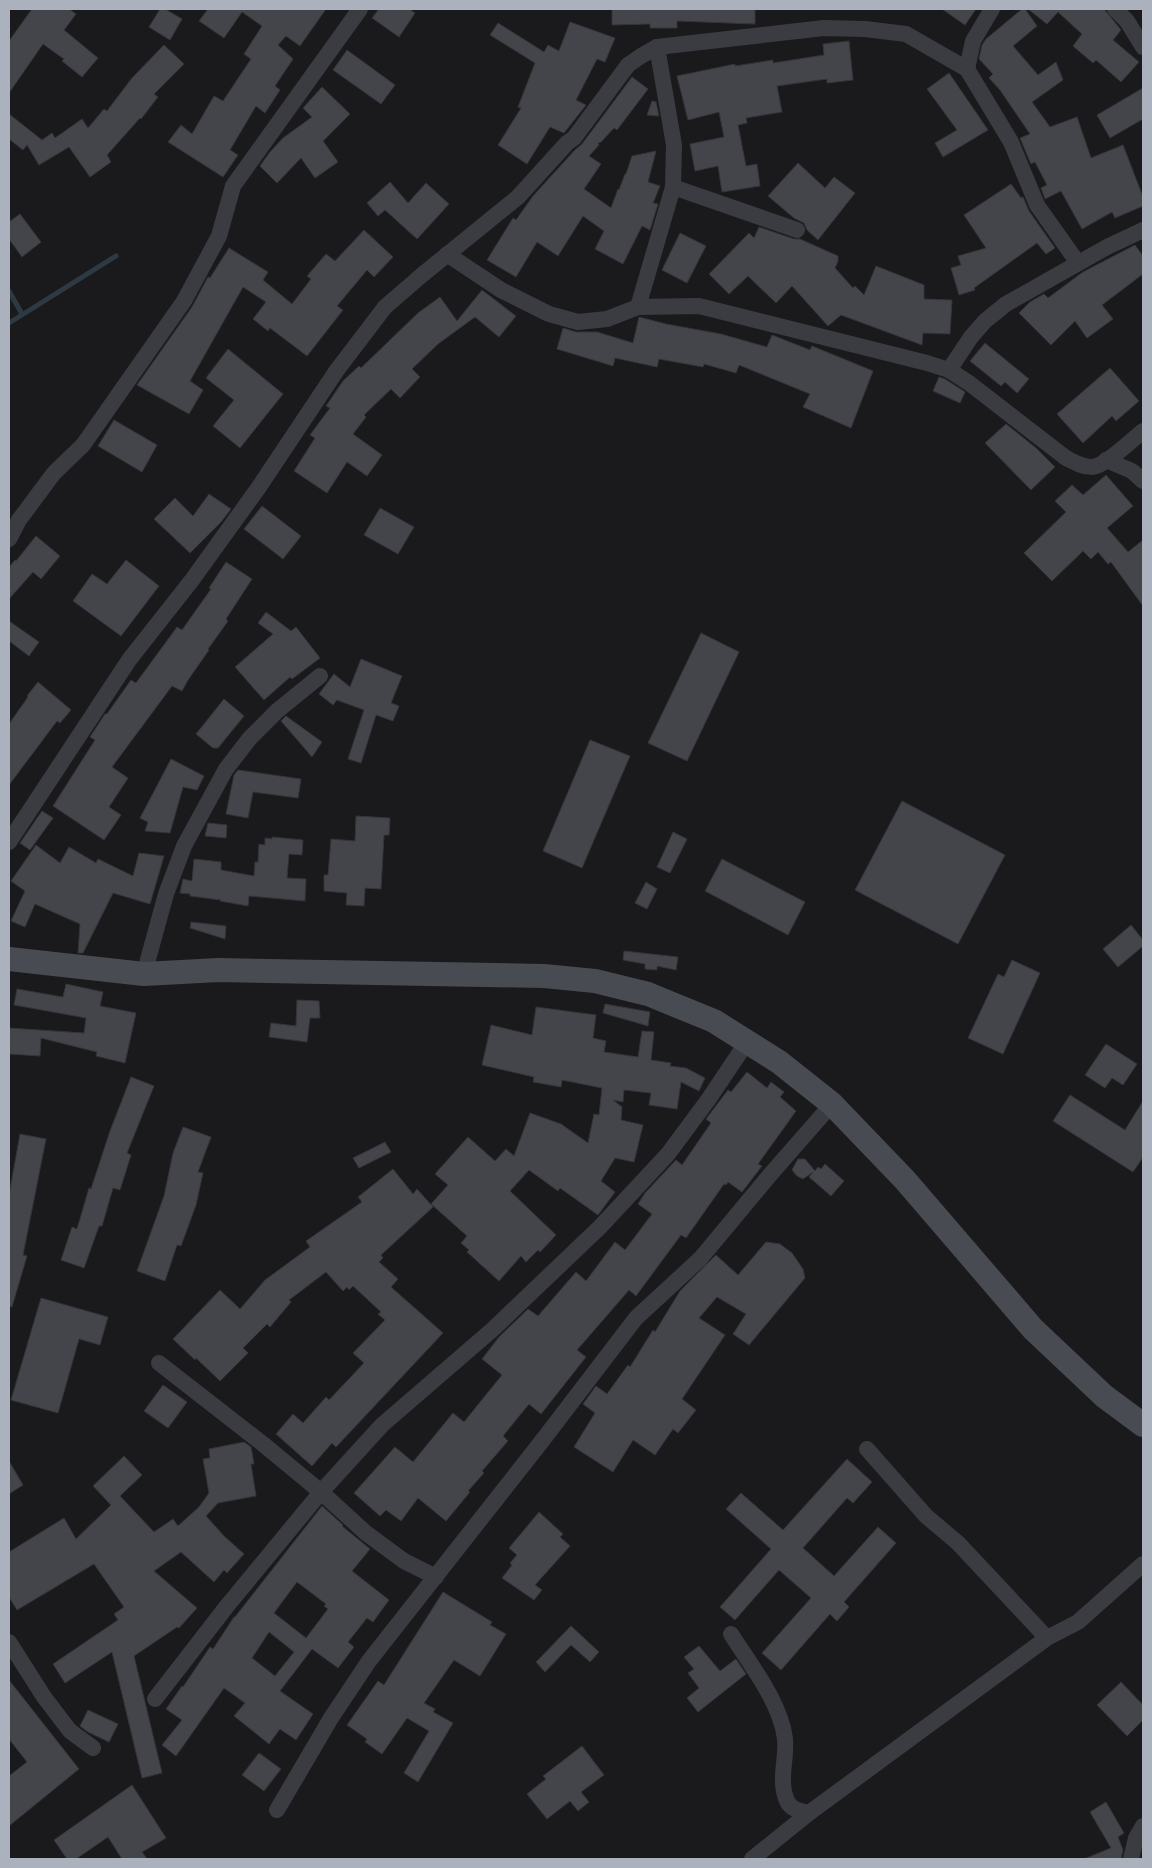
<svg xmlns="http://www.w3.org/2000/svg" width="1152" height="1868" viewBox="0 0 1152 1868" font-family="'Alegreya Sans',sans-serif">
<style>
.lines{fill:none;stroke-linecap:round;stroke-linejoin:round}
.stream{stroke:#2e3a43;stroke-width:5}
.building{fill:#44454a;stroke:#343439;fill-rule:evenodd}
.minor{stroke:#3b3c42;stroke-width:16}
.secondary{stroke:#484b52;stroke-width:24}
</style>
<rect width="100%" height="100%" fill="#1a1a1d"/>
<g class="lines">
<g class="stream">
<polyline points="9,291 22,314"/>
<polyline points="9,323 116,256"/>
</g>
</g>
<g class="building">
<polygon points="32,9 69,9 76,14 64,30 98,58 82,77 62,61 64,59 43,44 9,93 9,41"/>
<polygon points="160,9 165,9 182,19 170,40 149,27"/>
<polygon points="208,9 326,9 300,46 286,36 278,45 293,59 275,86 280,90 265,113 256,106 230,150 238,155 223,177 168,142 181,125 192,134 214,96 223,101 251,59 244,54 262,26 242,12 224,38 199,21"/>
<polygon points="379,9 409,9 415,13 399,37 372,18"/>
<polygon points="612,9 755,9 755,24 677,21 677,28 650,28 650,24 612,25"/>
<polygon points="942,9 976,9 965,25"/>
<polygon points="1022,9 1025,9 1037,26 1013,46 1038,75 1056,62 1063,80 1032,102 1050,127 1077,117 1091,158 1123,145 1143,197 1143,206 1115,218 1112,212 1082,229 1061,191 1045,199 1041,188 1047,185 1035,162 1031,164 1020,138 1030,134 1000,90 989,78 993,74 979,59 982,45 986,39"/>
<polygon points="1028,9 1104,9 1121,30 1113,40 1139,62 1121,82 1096,60 1093,63 1073,46 1082,34 1058,12 1047,24"/>
<polygon points="570,22 615,38 605,62 597,59 576,100 586,105 564,133 550,127 527,164 498,145 521,108 518,107 535,63 490,35 498,23 544,52 548,45 559,51"/>
<polygon points="849,41 853,80 827,83 827,79 777,86 782,112 746,118 747,123 738,125 746,166 757,164 760,186 722,192 718,166 695,171 690,144 724,137 719,112 688,120 677,76 735,64 735,66 773,60 773,63 824,55 823,44"/>
<polygon points="164,45 184,64 154,94 158,97 141,119 140,118 107,155 111,162 90,177 69,147 39,165 27,145 23,150 9,139 9,114 42,140 52,133 55,138 82,119 88,128 104,109 107,111 132,78"/>
<polygon points="347,50 395,85 381,104 333,70"/>
<polygon points="949,73 988,130 943,157 935,143 957,130 927,89"/>
<polygon points="632,77 648,89 617,130 614,128 601,142 598,143 599,145 589,156 601,164 584,189 611,208 618,189 619,190 625,174 626,174 632,156 656,151 648,182 660,186 653,203 658,204 650,230 642,226 623,264 595,249 604,231 583,216 558,256 537,242 516,277 487,260 513,218 516,220 533,196 574,151 582,144"/>
<polygon points="322,87 350,114 323,141 338,162 315,178 301,158 277,183 260,166 270,152 283,138 312,117 303,108"/>
<polygon points="1143,88 1143,119 1110,138 1097,115"/>
<polygon points="652,101 656,102 659,116 647,115"/>
<polygon points="798,163 825,188 834,177 855,193 818,240 807,230 804,223 794,218 768,196"/>
<polygon points="390,182 408,203 426,183 449,204 417,239 385,210 378,216 367,203"/>
<polygon points="1011,184 1021,198 1023,197 1029,211 1055,248 1046,254 1037,243 974,288 975,290 959,295 951,268 961,265 958,256 986,248 964,215"/>
<polygon points="20,214 41,242 22,257 9,239 9,222"/>
<polygon points="759,227 794,239 800,239 838,256 838,261 835,268 853,288 855,286 864,295 876,266 924,285 924,299 952,300 950,334 923,333 922,345 841,315 828,326 792,286 776,303 748,276 729,294 709,274 749,233 754,238"/>
<polygon points="364,230 393,257 374,277 367,270 337,306 343,310 307,356 270,328 268,331 253,319 266,302 243,287 190,381 203,390 189,414 137,385 192,307 208,277 210,278 229,248 268,272 263,280 292,304 311,279 307,276 326,254 335,261"/>
<polygon points="680,233 706,246 687,283 662,270"/>
<polygon points="1135,245 1143,256 1143,274 1102,305 1113,319 1087,338 1075,321 1051,345 1019,313 1030,302 1044,294 1048,298 1083,272"/>
<polygon points="482,290 516,316 499,337 475,317 438,344 412,369 420,377 400,398 391,389 364,415 366,417 353,434 382,455 367,476 347,462 327,493 294,471 315,438 310,435 330,408 326,406 343,381 359,366 361,368 418,313 440,297 457,321"/>
<polygon points="639,317 666,324 721,334 767,347 772,335 810,350 812,346 873,371 851,428 803,407 810,394 739,365 736,373 704,364 703,367 659,359 657,367 615,358 613,366 557,349 563,328 576,332 597,332 633,343"/>
<polygon points="985,343 1029,379 1017,393 1005,382 1001,386 970,361"/>
<polygon points="228,349 283,394 240,448 213,426 234,400 206,378"/>
<polygon points="1110,368 1139,401 1116,421 1112,416 1083,443 1057,414"/>
<polygon points="939,377 945,379 965,392 960,403 933,391"/>
<polygon points="114,420 157,445 142,472 98,446"/>
<polygon points="1006,424 1036,448 1055,467 1031,490 985,443"/>
<polygon points="1106,475 1133,506 1107,528 1128,552 1143,540 1143,606 1111,562 1108,564 1098,552 1091,559 1083,551 1052,581 1024,553 1066,512 1055,501 1072,485 1083,495"/>
<polygon points="209,494 231,509 221,522 190,553 154,519 175,498 193,516"/>
<polygon points="262,506 301,536 283,559 244,529"/>
<polygon points="380,508 414,527 398,554 364,535"/>
<polygon points="36,536 60,556 41,579 33,572 9,599 9,567 15,560 16,561"/>
<polygon points="126,560 159,586 121,636 73,601 92,574 107,584"/>
<polygon points="226,562 252,579 226,619 228,621 208,649 209,650 188,680 182,691 172,686 112,767 128,778 109,807 121,815 104,840 53,806 95,740 90,737 105,714 107,714 131,680 136,683 177,627 182,630 211,589 209,588"/>
<polygon points="266,612 291,631 296,627 320,658 292,679 290,677 264,700 235,667 273,634 258,623"/>
<polygon points="9,621 39,642 29,656 9,641"/>
<polygon points="701,633 739,652 687,761 648,743"/>
<polygon points="361,659 402,676 391,703 399,706 393,721 376,715 361,763 348,759 364,710 337,700 333,705 319,694 334,674 350,687"/>
<polygon points="38,682 71,710 60,723 57,721 9,785 9,724 28,697 27,696"/>
<polygon points="224,699 244,716 218,748 213,748 196,734"/>
<polygon points="286,716 322,742 312,757 281,721"/>
<polygon points="590,740 630,756 582,868 543,851"/>
<polygon points="171,759 204,776 197,790 183,787 170,833 145,831 148,822 140,818"/>
<polygon points="238,770 301,779 298,798 253,792 248,818 226,814 234,775"/>
<polygon points="902,801 1005,855 958,944 855,890"/>
<polygon points="42,811 53,818 30,850 20,843"/>
<polygon points="356,816 390,818 389,835 384,835 381,889 365,888 364,906 346,905 347,893 324,891 324,875 328,875 331,839 355,841"/>
<polygon points="208,823 227,825 226,838 205,836"/>
<polygon points="673,832 687,839 670,873 657,867"/>
<polygon points="272,837 303,840 302,855 289,854 287,878 306,879 305,901 249,896 248,906 220,901 221,900 190,896 190,894 180,893 183,879 192,881 194,859 221,862 221,870 254,876 255,862 258,862 259,844 265,845 265,838 272,839"/>
<polygon points="36,845 60,863 69,847 96,863 98,859 133,876 139,853 164,856 150,904 113,893 83,953 78,953 80,924 35,904 25,927 11,921 25,891 11,881"/>
<polygon points="722,859 805,902 788,935 705,891"/>
<polygon points="646,882 657,889 647,909 635,903"/>
<polygon points="191,922 226,926 225,939 190,928"/>
<polygon points="1131,925 1143,940 1143,946 1118,967 1103,949"/>
<polygon points="624,951 678,957 676,970 657,966 657,970 645,969 645,964 623,960"/>
<polygon points="1012,960 1040,973 1003,1054 968,1038 998,974 1004,977"/>
<polygon points="66,984 103,992 100,1006 136,1013 125,1063 96,1056 97,1052 41,1038 40,1056 9,1054 9,1028 84,1033 86,1018 14,1005 17,989 63,997"/>
<polygon points="297,1000 319,1001 320,1018 310,1018 307,1042 269,1037 271,1023 296,1026"/>
<polygon points="605,1004 650,1012 648,1026 603,1013"/>
<polygon points="536,1007 596,1015 593,1038 606,1041 604,1052 638,1057 642,1031 654,1032 651,1060 671,1063 670,1066 686,1068 705,1078 699,1091 681,1082 677,1109 649,1105 651,1093 624,1090 623,1102 613,1100 622,1107 621,1120 643,1125 634,1162 615,1158 601,1181 615,1192 598,1215 560,1188 558,1191 529,1170 510,1191 556,1235 540,1252 538,1250 526,1262 521,1256 499,1281 467,1252 469,1250 461,1243 467,1236 431,1204 448,1185 435,1174 468,1137 495,1161 506,1149 514,1156 530,1113 561,1124 588,1143 594,1114 599,1115 602,1088 562,1080 561,1087 533,1082 534,1077 482,1065 491,1025 532,1035"/>
<polygon points="1106,1044 1137,1064 1123,1085 1112,1078 1105,1088 1085,1075"/>
<polygon points="747,1072 767,1088 771,1082 784,1092 780,1097 796,1111 758,1164 762,1166 742,1192 728,1182 726,1185 724,1184 686,1238 681,1235 636,1296 629,1290 577,1350 586,1357 541,1414 529,1404 503,1436 508,1441 482,1471 484,1473 468,1491 470,1492 446,1521 418,1498 401,1521 386,1510 380,1516 354,1493 395,1447 413,1462 453,1413 464,1422 502,1375 482,1359 499,1337 528,1309 538,1316 576,1272 586,1281 615,1242 625,1250 652,1214 638,1204 645,1193 676,1160 682,1165 711,1123 706,1119 728,1090 731,1092"/>
<polygon points="131,1077 154,1086 127,1153 131,1155 120,1190 113,1188 102,1226 99,1226 84,1268 61,1260 72,1227 77,1229 89,1188 91,1189 110,1131"/>
<polygon points="1070,1095 1125,1130 1143,1101 1143,1157 1133,1172 1053,1121"/>
<polygon points="183,1127 211,1137 198,1172 203,1173 196,1205 181,1246 177,1245 165,1281 137,1271 164,1196 173,1153"/>
<polygon points="20,1134 46,1139 23,1255 27,1256 12,1307 9,1306 9,1195"/>
<polygon points="385,1142 391,1152 359,1168 353,1158"/>
<polygon points="798,1159 805,1159 815,1171 818,1167 821,1169 825,1164 844,1181 831,1196 809,1177 813,1172 803,1179 797,1176 792,1170"/>
<polygon points="393,1169 413,1194 417,1189 433,1207 381,1255 383,1258 379,1262 398,1279 391,1287 443,1333 336,1447 332,1443 312,1466 276,1434 293,1414 303,1423 326,1397 329,1400 364,1363 353,1353 385,1320 378,1314 381,1312 353,1286 349,1290 347,1287 343,1291 326,1272 289,1300 291,1302 270,1327 267,1324 243,1348 248,1353 220,1381 196,1358 195,1360 173,1339 220,1290 240,1309 265,1280 310,1247 306,1241 362,1202 358,1197"/>
<polygon points="766,1242 780,1244 792,1253 803,1269 805,1278 749,1345 733,1334 746,1314 717,1297 699,1318 725,1335 682,1399 696,1410 678,1433 673,1429 655,1455 633,1440 613,1472 574,1447 595,1413 583,1404 596,1386 607,1394 628,1365 630,1367 653,1330 655,1332 680,1291 716,1255 738,1275"/>
<polygon points="41,1298 108,1317 100,1345 79,1339 58,1413 11,1400"/>
<polygon points="163,1385 187,1402 168,1428 144,1411"/>
<polygon points="244,1442 251,1447 254,1464 251,1464 256,1496 218,1503 206,1516 224,1536 244,1554 227,1573 224,1570 214,1582 181,1552 154,1571 197,1608 179,1628 177,1627 134,1656 162,1773 142,1778 112,1652 65,1683 53,1664 118,1620 114,1614 124,1607 94,1564 17,1610 9,1597 9,1552 64,1518 76,1539 111,1505 93,1486 124,1456 142,1475 120,1496 154,1532 173,1519 178,1526 199,1507 209,1493 203,1459 210,1458 209,1449"/>
<polygon points="847,1459 872,1482 853,1503 847,1498 803,1548 834,1576 878,1527 896,1543 844,1602 849,1607 837,1621 830,1614 781,1670 762,1653 811,1598 779,1570 735,1620 720,1607 771,1549 726,1509 741,1493 783,1530"/>
<polygon points="9,1461 23,1485 9,1494"/>
<path d="M322,1506L343,1525L342,1526L370,1549L352,1571L389,1600L373,1622L367,1618L348,1642L354,1647L338,1668L312,1649L280,1691L313,1714L296,1740L280,1729L269,1744L234,1716L245,1703L224,1688L176,1756L162,1745L182,1720L166,1709L182,1686L183,1687L210,1647L213,1649L234,1617H235ZM297,1582L326,1604L324,1606L328,1609L306,1638L274,1613ZM269,1632L294,1652L275,1676L252,1658Z"/>
<polygon points="539,1512 563,1534 560,1537 570,1546 535,1585 542,1590 534,1600 502,1578 512,1565 510,1563 517,1555 509,1548"/>
<polygon points="443,1592 492,1622 490,1625 506,1634 480,1676 454,1660 424,1703 435,1709 433,1712 453,1723 418,1782 404,1773 429,1731 407,1718 382,1754 365,1742 367,1739 347,1725 378,1681 384,1685"/>
<polygon points="571,1626 599,1652 590,1662 571,1645 545,1672 536,1662"/>
<polygon points="699,1646 720,1671 736,1659 746,1674 698,1712 687,1698 699,1688 688,1673 694,1669 684,1657"/>
<polygon points="9,1680 79,1769 9,1826 9,1776 27,1762 9,1739"/>
<polygon points="1121,1682 1143,1705 1143,1720 1127,1736 1097,1705"/>
<polygon points="88,1710 118,1724 109,1742 88,1732 80,1726"/>
<polygon points="582,1746 604,1775 581,1792 589,1802 578,1811 570,1801 547,1819 527,1794 546,1779 543,1776"/>
<polygon points="259,1753 281,1769 264,1791 242,1775"/>
<polygon points="132,1785 166,1838 142,1852 147,1859 122,1859 108,1837 76,1859 67,1859 54,1840"/>
<polygon points="1106,1802 1124,1833 1118,1837 1123,1850 1121,1859 1084,1859 1111,1848 1090,1812"/>
</g>
<g class="lines">
<g class="minor">
<polyline points="1115,9 1127,21 1143,47"/>
<polyline points="967,69 973,41 992,9"/>
<polyline points="673,187 797,230"/>
<path d="M447,254L501,290L549,314L578,322L607,319L638,307L699,306L927,363L949,370L969,383L1066,458C1074,462 1082,467 1092,467C1104,467 1133,439 1143,431"/>
<polyline points="638,307 673,187 674,145 657,47"/>
<polyline points="949,370 971,337 985,321 1006,304 1107,247 1143,230"/>
<polyline points="1106,460 1132,471 1143,481"/>
<polyline points="9,539 19,520 54,473 83,445 184,301 219,236 233,186 360,9"/>
<polyline points="9,842 129,660 192,580 259,487 337,370 385,307 422,275 518,197 567,143 574,138 628,65 641,56 657,47 824,28 865,29 906,34 967,69 1011,142 1037,205 1078,263"/>
<polyline points="144,974 166,894 184,846 226,769 250,738 277,711 320,676"/>
<polyline points="159,1363 263,1444 321,1492 366,1533 404,1561 436,1577"/>
<polyline points="867,1449 926,1516 958,1543 1047,1638"/>
<path d="M731,1634C750,1664 781,1703 785,1739C787,1760 778,1780 787,1801C791,1810 801,1811 809,1813"/>
<polyline points="9,1642 44,1697 70,1731 93,1748"/>
<polyline points="155,1699 227,1606 321,1492 382,1425 492,1330 600,1227 668,1154 708,1100 747,1042"/>
<polyline points="277,1810 331,1718 369,1661 542,1441 636,1318 700,1259 769,1176 832,1104"/>
<polyline points="752,1859 809,1813 1047,1638 1078,1622 1143,1564"/>
<polyline points="1131,1859 1136,1838 1143,1826"/>
</g>
<polyline class="secondary" points="9,959 144,974 218,970 544,976 595,981 648,994 714,1021 779,1062 832,1104 905,1180 1033,1329 1104,1396 1143,1425"/>
</g>
<rect width="1152" height="1868" fill="none" stroke="#abb2bd" stroke-width="20"/>
</svg>
